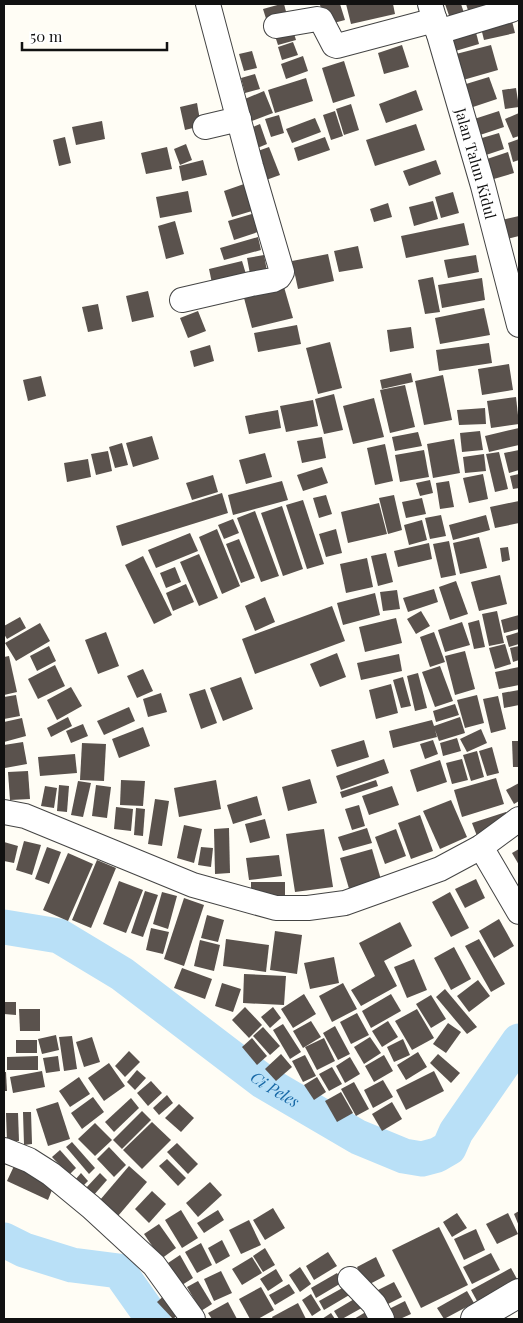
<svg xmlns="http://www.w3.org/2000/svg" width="523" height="1323" viewBox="0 0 523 1323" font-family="'Playfair Display',serif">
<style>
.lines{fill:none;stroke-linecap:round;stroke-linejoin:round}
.river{stroke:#b9e0f7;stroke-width:35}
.building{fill:#5a524d}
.minor-casing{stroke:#444;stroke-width:26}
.tertiary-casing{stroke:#444;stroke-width:30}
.minor{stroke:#fff;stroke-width:24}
.tertiary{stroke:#fff;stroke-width:28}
.labels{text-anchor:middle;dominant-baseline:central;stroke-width:5;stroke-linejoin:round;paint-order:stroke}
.street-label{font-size:15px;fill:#111;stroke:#fff}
.water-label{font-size:16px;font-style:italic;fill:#1768a6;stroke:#fff}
</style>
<rect width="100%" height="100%" fill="#fffdf5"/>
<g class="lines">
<g class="river">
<path id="s1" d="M4,927L59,936L122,974L264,1082L358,1137L404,1156L422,1159L437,1155L449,1148L456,1132L519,1041"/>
<polyline points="4,1240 24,1250 72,1265 119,1271 153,1319"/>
</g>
</g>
<g class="building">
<polygon points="281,4 284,4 288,19 268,25 263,9"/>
<polygon points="325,4 340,4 345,20 326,25 320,5"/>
<polygon points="346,4 393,4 395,14 351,24"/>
<polygon points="445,4 461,4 466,19 452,24"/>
<polygon points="466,4 493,4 470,17"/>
<polygon points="510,13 515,33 484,40 479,20"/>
<polygon points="291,24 296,40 278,45 273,30"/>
<polygon points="474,25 479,44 452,52 447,32"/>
<polygon points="293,42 298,55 282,60 278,47"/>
<polygon points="402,45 409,67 384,74 378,53"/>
<polygon points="491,45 498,70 463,80 456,54"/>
<polygon points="252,51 257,68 244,71 239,54"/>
<polygon points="303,56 308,71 286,79 281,64"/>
<polygon points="344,61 355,96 333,103 322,68"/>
<polygon points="255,74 260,89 245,93 241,78"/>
<polygon points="489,77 497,99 473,107 466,84"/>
<polygon points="306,78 313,101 275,113 268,90"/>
<polygon points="516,88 519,107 505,109 502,90"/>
<polygon points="416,90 423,110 386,123 379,104"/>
<polygon points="264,91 273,113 249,122 240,101"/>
<polygon points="197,103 201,126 185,130 180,107"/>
<polygon points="351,104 359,130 344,135 336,109"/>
<polygon points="335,111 343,136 331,140 323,115"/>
<polygon points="499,111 504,127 474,137 468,121"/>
<polygon points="519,113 519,136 513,138 505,119"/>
<polygon points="279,115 284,133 271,137 265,119"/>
<polygon points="315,118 321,132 292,143 286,129"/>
<polygon points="102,121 105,139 76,145 72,127"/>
<polygon points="260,124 267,144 255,149 248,129"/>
<polygon points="416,124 425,150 375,166 366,140"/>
<polygon points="499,133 504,149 480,157 475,140"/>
<polygon points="65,137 71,163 59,166 53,140"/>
<polygon points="325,137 330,150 298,161 294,148"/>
<polygon points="519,139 519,160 513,162 508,143"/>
<polygon points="186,144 192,160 180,165 174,149"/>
<polygon points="167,147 172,169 146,174 141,153"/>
<polygon points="269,147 280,175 266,180 255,152"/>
<polygon points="508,152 514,173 487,181 481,161"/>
<polygon points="203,160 207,175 182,181 179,166"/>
<polygon points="436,160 441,174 409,186 403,171"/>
<polygon points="244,184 252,211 232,217 224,191"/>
<polygon points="188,191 192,212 160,218 156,197"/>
<polygon points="453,192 459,213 441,218 435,197"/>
<polygon points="433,201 438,219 414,226 409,207"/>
<polygon points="388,203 392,217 374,222 370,209"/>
<polygon points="259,212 264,230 234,240 228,221"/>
<polygon points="519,216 519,236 507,239 502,220"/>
<polygon points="175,221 184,254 166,259 158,226"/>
<polygon points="464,223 469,245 406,258 401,236"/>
<polygon points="258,237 261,250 224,260 220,248"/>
<polygon points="358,246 363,268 339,272 334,251"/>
<polygon points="328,254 334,281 298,289 292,261"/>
<polygon points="264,255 267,271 250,274 247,258"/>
<polygon points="476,255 479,272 448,278 444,260"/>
<polygon points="242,261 246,274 212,283 209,269"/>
<polygon points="433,277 440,312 425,314 418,280"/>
<polygon points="482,278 485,300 442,308 438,285"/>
<polygon points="284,287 293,318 252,328 244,298"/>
<polygon points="148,291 154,317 132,322 126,296"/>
<polygon points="98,304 103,329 88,332 82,307"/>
<polygon points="484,308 490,335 440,344 435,318"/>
<polygon points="198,311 206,331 188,338 180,318"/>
<polygon points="297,325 301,344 258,352 254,333"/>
<polygon points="411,327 414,348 390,352 387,330"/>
<polygon points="330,342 342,388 318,394 306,348"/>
<polygon points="489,343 492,363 439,371 436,350"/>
<polygon points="210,345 214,361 194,367 190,351"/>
<polygon points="509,364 513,390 482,395 478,369"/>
<polygon points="411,373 413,382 382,389 380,380"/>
<polygon points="443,375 452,420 424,425 415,381"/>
<polygon points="41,376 46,396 28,401 23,380"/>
<polygon points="405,385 415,427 390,433 380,390"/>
<polygon points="334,394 343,430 324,434 315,399"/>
<polygon points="516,397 519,424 491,428 487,401"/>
<polygon points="374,398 384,437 353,444 343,406"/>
<polygon points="313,400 318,426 286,432 280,406"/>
<polygon points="485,408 486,424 459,425 457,410"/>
<polygon points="278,410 281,428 249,434 245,416"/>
<polygon points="519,428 519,445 489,452 485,436"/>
<polygon points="480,431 483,450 462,452 460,433"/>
<polygon points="418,432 422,446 395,451 392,437"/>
<polygon points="152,436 159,459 133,467 126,443"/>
<polygon points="322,437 326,458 302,463 297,441"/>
<polygon points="454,439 460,473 433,478 427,444"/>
<polygon points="122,443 128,465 115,468 109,447"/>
<polygon points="385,444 393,481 375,485 367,448"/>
<polygon points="424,450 429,477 400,482 395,455"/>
<polygon points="519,450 519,470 509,473 504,453"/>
<polygon points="108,451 112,471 96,475 91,454"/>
<polygon points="499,452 508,489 495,492 486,454"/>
<polygon points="265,453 272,477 246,484 239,460"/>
<polygon points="484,454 486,471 465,473 463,457"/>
<polygon points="88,459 91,477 67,482 64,463"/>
<polygon points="322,467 328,483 303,491 297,475"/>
<polygon points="483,474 488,499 469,503 463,478"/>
<polygon points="519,474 519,488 513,489 510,476"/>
<polygon points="213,475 218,492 192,500 186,483"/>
<polygon points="430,480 433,493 420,496 416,483"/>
<polygon points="282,481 288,500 233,515 228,495"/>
<polygon points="449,481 454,507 440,509 436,483"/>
<polygon points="222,493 228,513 122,546 116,526"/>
<polygon points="326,495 332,514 319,518 313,498"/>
<polygon points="394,495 402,530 388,534 379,498"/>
<polygon points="422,498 426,514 406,518 402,502"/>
<polygon points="303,500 324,564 307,569 286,505"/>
<polygon points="519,501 519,523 495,528 490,507"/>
<polygon points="379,503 387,534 348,543 341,512"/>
<polygon points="282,506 303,569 283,576 261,513"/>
<polygon points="255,511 279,576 261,582 237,518"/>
<polygon points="441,515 446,536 430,539 425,518"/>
<polygon points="486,515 490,530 453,540 449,525"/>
<polygon points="233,519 239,533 224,539 218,525"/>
<polygon points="422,520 427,540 409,545 404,525"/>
<polygon points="217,529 240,586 222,594 199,537"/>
<polygon points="336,529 342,553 326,557 319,534"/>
<polygon points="190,533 198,551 156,568 148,550"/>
<polygon points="479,537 487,568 460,574 453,543"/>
<polygon points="239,539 255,578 241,583 226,544"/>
<polygon points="449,541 456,575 441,578 433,544"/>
<polygon points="429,543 432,559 398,567 394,551"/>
<polygon points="508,547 510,560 502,562 500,548"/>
<polygon points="386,553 393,582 378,586 371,556"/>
<polygon points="199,554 218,598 199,606 180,562"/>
<polygon points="143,556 172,615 154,624 125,565"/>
<polygon points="367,558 373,587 346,593 340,564"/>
<polygon points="175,567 181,582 166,588 160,573"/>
<polygon points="500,575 507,604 479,611 471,582"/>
<polygon points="456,581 468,614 450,620 439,587"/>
<polygon points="186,584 194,602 173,611 166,593"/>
<polygon points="434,589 438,602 408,612 403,598"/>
<polygon points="397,590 400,609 383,611 380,592"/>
<polygon points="375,593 380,615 343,625 337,603"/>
<polygon points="265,597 275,622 255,631 245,606"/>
<polygon points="332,606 345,641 255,674 242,639"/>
<polygon points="421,611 430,626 416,634 407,619"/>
<polygon points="497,611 504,643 489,646 482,614"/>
<polygon points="519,615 519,629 504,633 501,620"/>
<polygon points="20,617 26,628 7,639 4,634 4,626"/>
<polygon points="396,618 402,643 365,652 359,627"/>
<polygon points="479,620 485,647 474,649 468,623"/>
<polygon points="462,622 470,645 445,652 438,630"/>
<polygon points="40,623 50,641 16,661 5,643"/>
<polygon points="106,632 119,666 98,674 85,640"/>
<polygon points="434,632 445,662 430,667 420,637"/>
<polygon points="519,632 519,644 509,647 506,636"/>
<polygon points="505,644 511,664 495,669 489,648"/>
<polygon points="49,646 56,661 37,671 30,656"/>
<polygon points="519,646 519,660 513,662 510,648"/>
<polygon points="465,651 475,689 455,695 445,656"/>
<polygon points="337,653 346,677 320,687 310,664"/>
<polygon points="399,654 402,671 361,680 357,663"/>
<polygon points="9,656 17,692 4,695 4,657"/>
<polygon points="55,665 65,686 38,699 28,679"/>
<polygon points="440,666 453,701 435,707 422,672"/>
<polygon points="519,667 519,685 499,689 495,672"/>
<polygon points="143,669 153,691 137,698 127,676"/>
<polygon points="418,673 427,708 415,711 407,676"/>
<polygon points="241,677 253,709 223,721 210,688"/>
<polygon points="403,677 411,706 401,708 393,680"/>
<polygon points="391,684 398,713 376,719 369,690"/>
<polygon points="71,687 82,706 57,720 47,700"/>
<polygon points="205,689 217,723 201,729 189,694"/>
<polygon points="519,690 519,705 504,708 502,693"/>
<polygon points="161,693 167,712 148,717 143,699"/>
<polygon points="16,695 20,716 4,719 4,697"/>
<polygon points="477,695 484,723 465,728 457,700"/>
<polygon points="498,696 506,729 491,733 483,699"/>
<polygon points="455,704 459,715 436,722 433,711"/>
<polygon points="129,707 135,721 104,735 97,721"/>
<polygon points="68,717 72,726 51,737 47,728"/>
<polygon points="460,717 465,733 439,741 435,730 437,737 393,748 389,731 432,720 434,726"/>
<polygon points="22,718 26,736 4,742 4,722"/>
<polygon points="83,724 88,736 71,743 66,731"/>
<polygon points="143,727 150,746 119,758 112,739"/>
<polygon points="481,729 487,743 467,752 460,739"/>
<polygon points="457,738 461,751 443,756 440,743"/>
<polygon points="364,740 369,757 337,767 331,750"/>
<polygon points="433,740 438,754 425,759 420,744"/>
<polygon points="512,741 519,741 519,767 513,767"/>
<polygon points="23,742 27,764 5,768 4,745"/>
<polygon points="82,743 106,744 104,781 80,780"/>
<polygon points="492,747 499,773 487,776 479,751"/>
<polygon points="477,751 484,777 471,781 463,755"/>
<polygon points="75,754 77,773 40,776 38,757"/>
<polygon points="384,759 389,773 341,790 336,776"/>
<polygon points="462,759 468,780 452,784 446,763"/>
<polygon points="440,760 447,782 417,792 410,770"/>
<polygon points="28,771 30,799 10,800 8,772"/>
<polygon points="496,778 504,804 462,817 454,790"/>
<polygon points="310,779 317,803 288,811 282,787"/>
<polygon points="121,780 145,781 143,806 120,805"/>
<polygon points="216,780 221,809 179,817 174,788"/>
<polygon points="376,780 378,786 342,798 340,792"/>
<polygon points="78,781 91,783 83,817 71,815"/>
<polygon points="519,783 519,801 514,804 506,790"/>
<polygon points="59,785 69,786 67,812 57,811"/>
<polygon points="96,785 111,787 107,818 92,816"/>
<polygon points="45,786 57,788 54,808 41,806"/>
<polygon points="392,786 399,805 369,815 362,796"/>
<polygon points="257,796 262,815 233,824 227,805"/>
<polygon points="155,799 169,801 162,846 148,844"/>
<polygon points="451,800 467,837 440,849 423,811"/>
<polygon points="359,805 365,826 352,830 345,809"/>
<polygon points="116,807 133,809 131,831 114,829"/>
<polygon points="136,808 145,809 143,836 134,835"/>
<polygon points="506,812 510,825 477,836 472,823"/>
<polygon points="420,815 433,851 411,859 398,823"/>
<polygon points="265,819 270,838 250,843 245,824"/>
<polygon points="184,825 202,829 194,863 177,858"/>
<polygon points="229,828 230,873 215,874 214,829"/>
<polygon points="367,828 372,843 343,851 338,837"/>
<polygon points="324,829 333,887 295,892 286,834"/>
<polygon points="396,829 406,856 385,864 375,837"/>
<polygon points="24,841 41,845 32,875 16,870"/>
<polygon points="4,842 18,846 14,863 4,861"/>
<polygon points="47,847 61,852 49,884 35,879"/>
<polygon points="201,847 213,848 211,867 198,865"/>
<polygon points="372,849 382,883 350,892 340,858"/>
<polygon points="519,849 519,865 512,853"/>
<polygon points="68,853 93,864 68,921 43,910"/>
<polygon points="279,855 282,876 249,880 246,858"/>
<polygon points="97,860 116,868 91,928 72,920"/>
<polygon points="476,879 485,898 465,908 455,889"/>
<polygon points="119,881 143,890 126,933 103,924"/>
<rect x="251" y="882" width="34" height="17"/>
<polygon points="145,891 158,895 143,937 131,933"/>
<polygon points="162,892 177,896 168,929 153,924"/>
<polygon points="450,892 469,928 451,937 432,902"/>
<polygon points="184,898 204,905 184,966 164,959"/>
<polygon points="207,915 224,920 218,942 201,938"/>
<polygon points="499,919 514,946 494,958 479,931"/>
<polygon points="400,922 412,946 384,961 397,986 361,1006 351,990 375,976 359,943"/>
<polygon points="151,928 169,932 163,954 146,950"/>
<polygon points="275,931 302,935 297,974 270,970"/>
<polygon points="226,939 269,945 266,972 223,966"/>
<polygon points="479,939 505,984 491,992 465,946"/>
<polygon points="200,940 220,945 214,971 194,966"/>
<polygon points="454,947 471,979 451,990 434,958"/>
<polygon points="334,957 339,983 310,989 304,963"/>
<polygon points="414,959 427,990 407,998 394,967"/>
<polygon points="182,968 212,979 205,999 174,988"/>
<polygon points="244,974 286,976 284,1005 243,1003"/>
<polygon points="478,980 490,996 469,1012 457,996"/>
<polygon points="222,983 241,989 233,1012 215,1006"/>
<polygon points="343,983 357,1009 332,1022 319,996"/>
<polygon points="445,989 477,1027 467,1034 436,997"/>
<polygon points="304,994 316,1014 293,1028 281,1009"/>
<polygon points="391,994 401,1011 371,1028 362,1011"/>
<polygon points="431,995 446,1019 431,1028 416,1004"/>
<polygon points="4,1002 16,1002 16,1015 4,1014"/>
<polygon points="245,1007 262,1025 249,1038 232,1020"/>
<polygon points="273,1007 281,1018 270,1028 261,1017"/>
<polygon points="19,1009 40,1009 40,1031 20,1031"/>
<polygon points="417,1009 434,1038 412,1050 395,1021"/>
<polygon points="357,1013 369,1035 351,1044 340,1022"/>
<polygon points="311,1021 321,1037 303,1048 293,1031"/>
<polygon points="388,1021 398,1037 382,1047 372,1031"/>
<polygon points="448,1023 461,1032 446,1053 433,1044"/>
<polygon points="283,1024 301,1052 290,1059 273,1030"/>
<polygon points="335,1026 350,1054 338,1060 323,1033"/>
<polygon points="263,1027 280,1046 270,1055 253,1036"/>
<polygon points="56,1035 59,1050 42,1054 38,1039"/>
<polygon points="72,1036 77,1069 64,1071 59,1037"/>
<polygon points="92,1037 100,1062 84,1067 76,1042"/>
<polygon points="370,1037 381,1053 364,1064 354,1047"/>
<polygon points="252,1038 267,1056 257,1065 242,1047"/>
<polygon points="324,1038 335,1061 317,1070 305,1047"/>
<polygon points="403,1039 410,1055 394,1062 387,1047"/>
<rect x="16" y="1040" width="21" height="13"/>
<polygon points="129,1051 140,1062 125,1077 115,1066"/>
<polygon points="418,1052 427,1067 406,1080 397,1065"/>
<polygon points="281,1054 292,1067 276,1081 265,1069"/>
<polygon points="438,1054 460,1073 451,1083 430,1063"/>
<polygon points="305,1055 316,1076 303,1082 292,1061"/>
<polygon points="384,1055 393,1071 374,1082 365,1066"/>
<polygon points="38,1056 38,1070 7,1070 7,1057"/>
<polygon points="58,1056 60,1071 46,1073 43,1058"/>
<polygon points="350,1057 360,1074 345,1083 336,1066"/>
<polygon points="109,1063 125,1086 104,1101 88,1078"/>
<polygon points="332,1067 342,1084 329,1091 319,1074"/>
<polygon points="137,1070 146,1078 135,1090 127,1082"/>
<polygon points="42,1071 45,1087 13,1093 10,1077"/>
<polygon points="434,1071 444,1091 406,1110 396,1090"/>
<polygon points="4,1072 6,1072 7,1091 4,1091"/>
<polygon points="79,1077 90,1094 70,1107 59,1091"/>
<polygon points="317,1077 326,1092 314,1100 304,1085"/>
<polygon points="383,1080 393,1097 373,1108 364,1090"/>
<polygon points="151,1081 162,1093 148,1106 137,1093"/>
<polygon points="354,1082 369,1109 356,1116 341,1089"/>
<polygon points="341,1092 353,1113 337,1122 325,1101"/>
<polygon points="167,1095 173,1103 159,1115 153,1108"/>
<polygon points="93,1097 104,1112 82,1129 71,1113"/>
<polygon points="131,1098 139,1108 114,1132 105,1122"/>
<polygon points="58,1102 70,1139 48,1146 36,1109"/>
<polygon points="392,1102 402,1119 382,1131 372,1114"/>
<polygon points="179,1104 194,1118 181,1132 165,1118"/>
<polygon points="142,1111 151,1120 122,1149 113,1140"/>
<polygon points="23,1112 31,1112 32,1144 24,1145"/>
<polygon points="6,1113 18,1113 19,1141 7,1142"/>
<polygon points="152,1122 171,1140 142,1169 123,1150"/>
<polygon points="95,1123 112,1140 95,1156 78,1139"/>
<polygon points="72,1142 95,1168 89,1174 66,1147"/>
<polygon points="177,1143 198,1164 188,1174 167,1152"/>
<polygon points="109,1147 126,1165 114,1177 97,1159"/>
<polygon points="60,1150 76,1168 69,1175 52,1157"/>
<polygon points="167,1159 186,1178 178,1186 159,1166"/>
<polygon points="14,1166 54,1185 48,1200 7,1181"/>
<polygon points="129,1166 147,1182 118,1216 100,1200"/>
<polygon points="81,1173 88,1181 82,1187 75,1180"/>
<polygon points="100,1173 107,1180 93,1196 85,1189"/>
<polygon points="210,1182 222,1195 198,1217 186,1203"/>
<polygon points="152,1191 166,1204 149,1223 135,1209"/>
<polygon points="273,1208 285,1228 265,1240 253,1220"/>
<polygon points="181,1210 198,1238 182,1248 165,1220"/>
<polygon points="218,1210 224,1220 204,1233 197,1223"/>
<polygon points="519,1211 519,1226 514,1214"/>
<polygon points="457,1213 467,1228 452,1237 443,1222"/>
<polygon points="508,1213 518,1234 497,1244 486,1224"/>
<polygon points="249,1220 261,1245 241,1254 229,1230"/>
<polygon points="159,1224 176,1248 161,1259 144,1234"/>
<polygon points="439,1227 468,1285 421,1308 392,1250"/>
<polygon points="476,1229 485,1250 464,1260 454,1239"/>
<polygon points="222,1240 230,1256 216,1264 208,1248"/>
<polygon points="201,1243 212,1265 197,1273 185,1252"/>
<polygon points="265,1248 275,1265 263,1272 253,1256"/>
<polygon points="328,1252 337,1266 314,1280 306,1266"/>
<polygon points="491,1253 500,1270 472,1284 463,1267"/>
<polygon points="180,1255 193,1278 182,1285 168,1263"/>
<polygon points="252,1257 262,1273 242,1285 232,1269"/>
<polygon points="376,1257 385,1276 366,1286 357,1267"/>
<polygon points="300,1267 311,1284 300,1292 289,1275"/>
<polygon points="511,1268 517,1279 477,1301 471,1290"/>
<polygon points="276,1269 283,1281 268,1291 260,1279"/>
<polygon points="221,1271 232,1293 214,1301 204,1279"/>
<polygon points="337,1273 343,1282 316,1298 311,1288"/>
<polygon points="198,1281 212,1304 201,1311 187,1287"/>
<polygon points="394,1282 402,1297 380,1308 372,1293"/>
<polygon points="289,1284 295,1293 275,1305 269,1295"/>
<polygon points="346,1286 351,1294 324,1310 319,1301"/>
<polygon points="261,1287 274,1310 258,1319 250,1319 239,1299"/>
<polygon points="467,1291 474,1303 444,1319 437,1308"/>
<polygon points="168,1292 184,1310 173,1319 157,1302"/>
<polygon points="311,1294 321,1310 312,1316 302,1300"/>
<polygon points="361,1295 367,1305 342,1319 339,1319 334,1311"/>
<polygon points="405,1301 411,1314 400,1319 391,1319 387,1310"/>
<polygon points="228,1302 237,1319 212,1319 208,1313"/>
<polygon points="298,1303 306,1319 273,1319 272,1317"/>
<polygon points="369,1310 374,1319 354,1319"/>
<polygon points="331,1313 335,1319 322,1319"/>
</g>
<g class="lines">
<defs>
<g id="minor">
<path id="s2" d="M430,4L483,186L519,325"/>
<polyline points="276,26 317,19 321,20 334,45 337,46 435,20"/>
<polyline points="438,32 511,10"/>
<polyline points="205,127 239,119"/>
<polyline points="182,300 251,284 273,280 279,277 282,272 251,166 208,4"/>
<polyline points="4,812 25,816 193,885 276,908 308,908 345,903 440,869 481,847 519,819"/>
<polyline points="481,847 519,912"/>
<polyline points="4,1150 29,1160 51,1174 91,1207 154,1265 193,1319"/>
<polyline points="350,1279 374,1304 382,1319"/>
</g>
<polyline id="tertiary" points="475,1319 519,1293"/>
</defs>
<use href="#minor" class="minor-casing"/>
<use href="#tertiary" class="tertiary-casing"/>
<use href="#minor" class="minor"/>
<use href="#tertiary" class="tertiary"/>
</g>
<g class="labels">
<g class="street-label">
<text stroke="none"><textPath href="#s2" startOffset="166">Jalan Talun Kidul</textPath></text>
</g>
<g class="water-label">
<text stroke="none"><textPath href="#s1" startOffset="321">Ci Peles</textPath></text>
</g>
</g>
<rect width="523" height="1323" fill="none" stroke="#111111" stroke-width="10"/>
<path d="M22 42v8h145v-8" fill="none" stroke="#111111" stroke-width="2.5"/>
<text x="30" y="42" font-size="15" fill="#111111" stroke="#ffffff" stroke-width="4" paint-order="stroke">50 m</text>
</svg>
